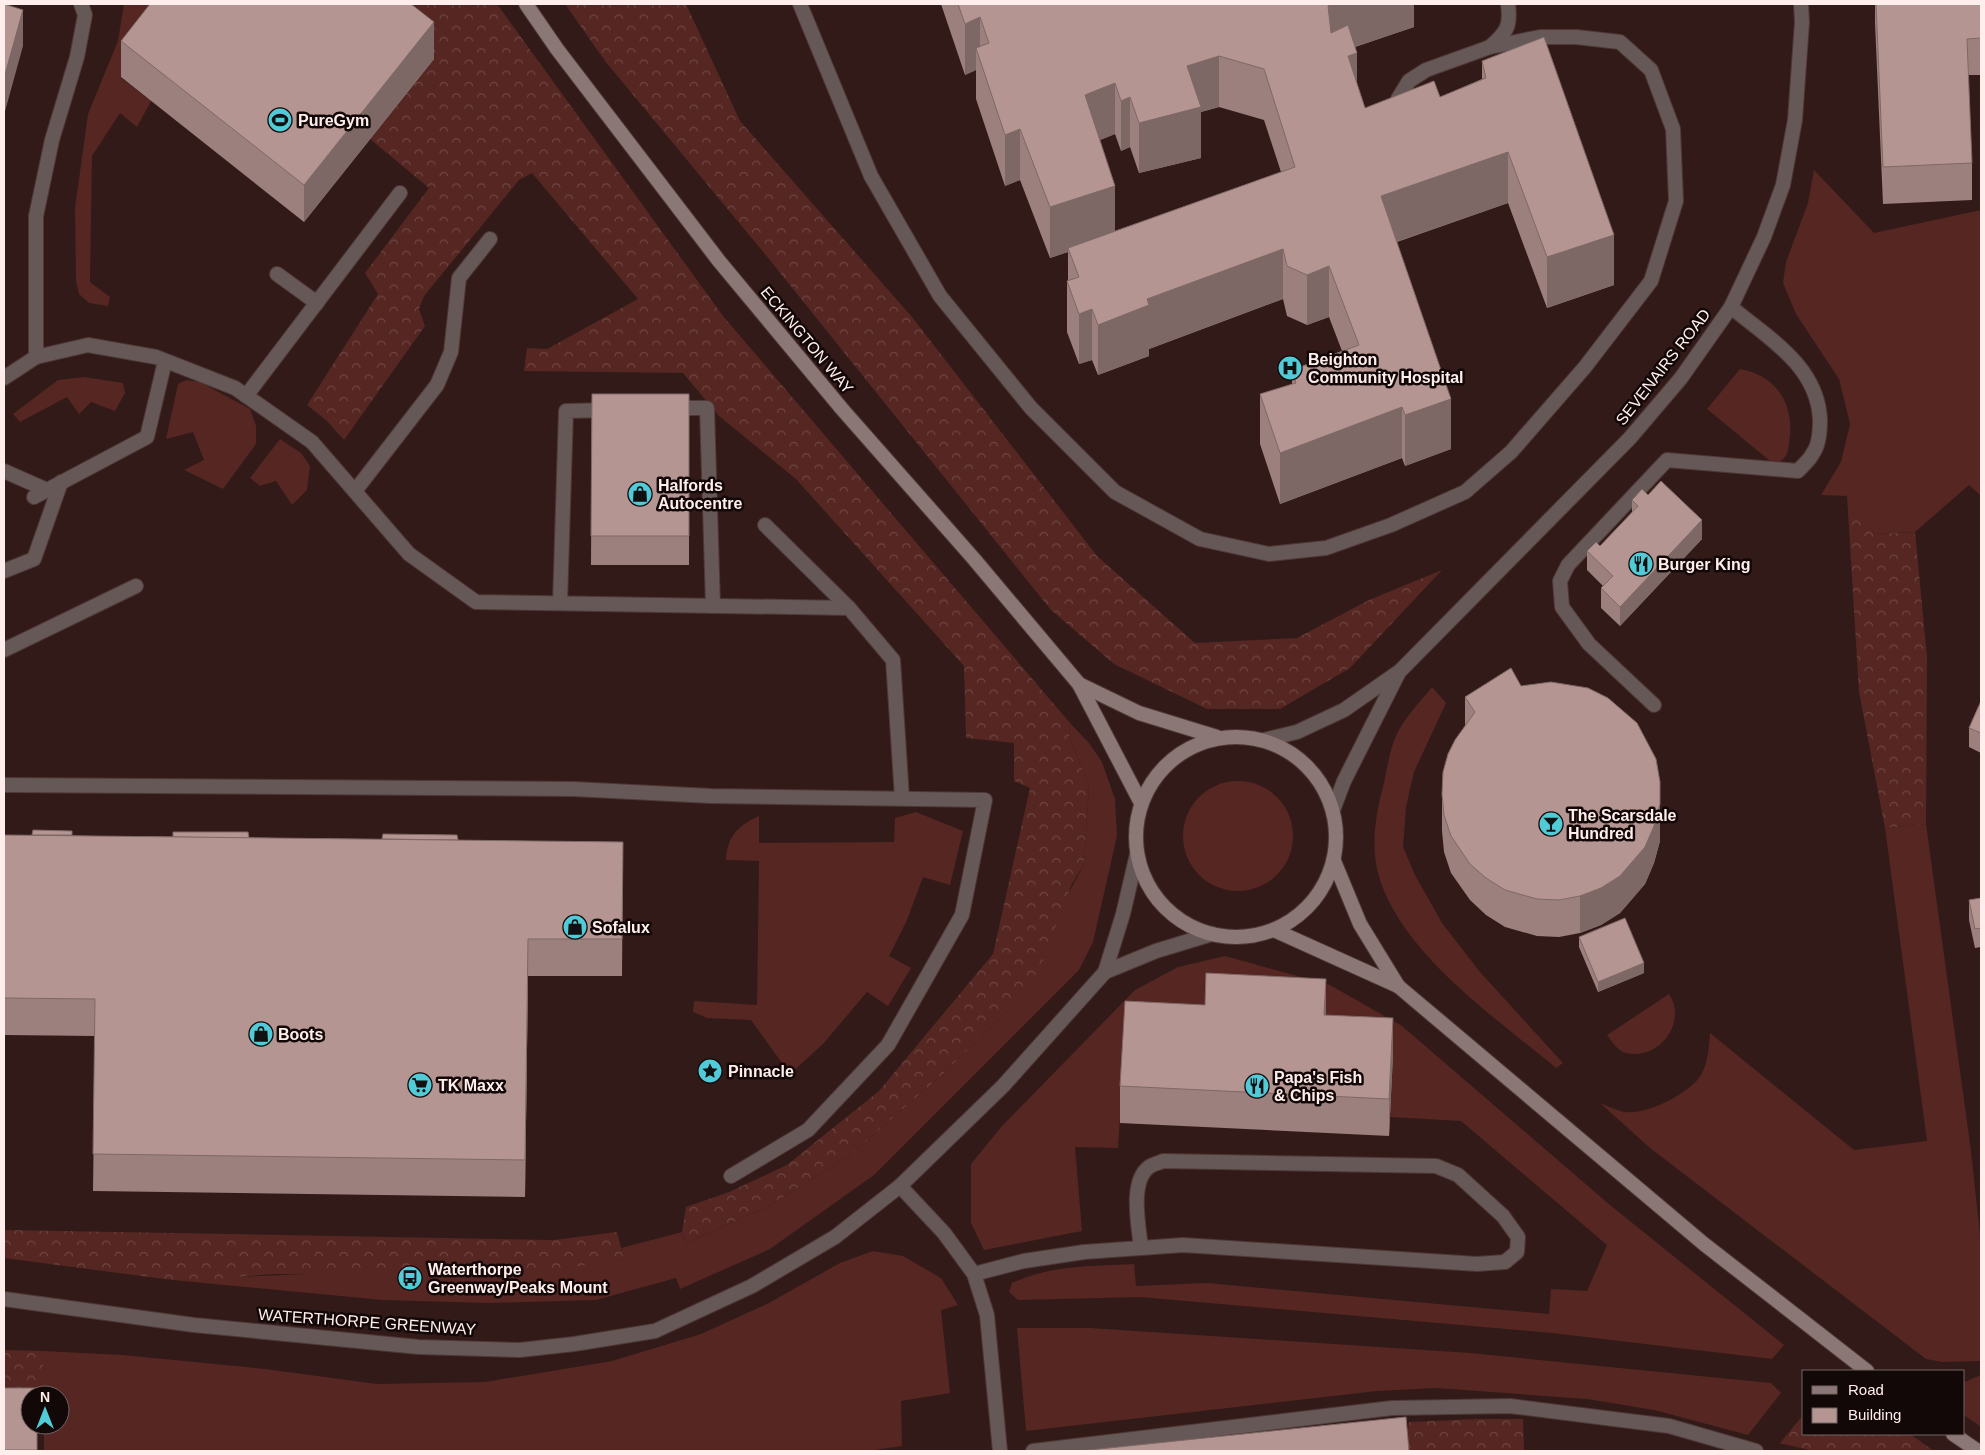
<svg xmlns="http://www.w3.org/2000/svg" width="1985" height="1455" viewBox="0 0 1985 1455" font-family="Helvetica,sans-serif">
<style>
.grass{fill:#552622}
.forest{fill:url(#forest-crowns)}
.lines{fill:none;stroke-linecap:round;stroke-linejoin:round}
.service-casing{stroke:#4f3836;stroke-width:16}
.minor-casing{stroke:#4f3836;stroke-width:16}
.tertiary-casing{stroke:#4f3836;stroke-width:16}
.secondary-casing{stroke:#4f3836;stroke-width:16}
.service{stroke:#655857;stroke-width:14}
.minor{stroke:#655857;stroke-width:14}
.tertiary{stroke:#655857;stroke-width:14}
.secondary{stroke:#8b7775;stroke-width:14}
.wall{fill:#9b807d;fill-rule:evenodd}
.shaded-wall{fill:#7e6866}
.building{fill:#b49591;stroke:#7e6866}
.labels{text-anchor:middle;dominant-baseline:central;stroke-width:5;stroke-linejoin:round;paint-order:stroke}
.poi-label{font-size:16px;font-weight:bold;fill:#ffeeeb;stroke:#120807;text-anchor:start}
.street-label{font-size:16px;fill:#ffeeeb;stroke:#120807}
</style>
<defs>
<pattern id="forest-crowns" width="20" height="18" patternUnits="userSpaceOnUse" patternTransform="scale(1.25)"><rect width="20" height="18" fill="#552622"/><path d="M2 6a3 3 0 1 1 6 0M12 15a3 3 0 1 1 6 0" fill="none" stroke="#6e4642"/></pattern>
</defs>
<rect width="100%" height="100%" fill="#321a18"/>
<g class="grass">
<polygon points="124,4 179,4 121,78 151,101 137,127 120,113 92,156 90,282 110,297 108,306 89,303 79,294 76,281 75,208 88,114 118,41"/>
<polygon points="1814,170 1874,233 1981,210 1981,496 1969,485 1915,532 1875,534 1847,496 1821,495 1841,462 1850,424 1839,379 1796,314 1783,283 1786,262 1808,203"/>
<path d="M1740,369C1774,375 1793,401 1790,435C1789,441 1789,449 1787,454C1785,458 1779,462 1776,466L1707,409Z"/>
<polygon points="84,377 123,383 125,393 115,411 91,402 79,414 67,397 20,422 13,414 58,380"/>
<polygon points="186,380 200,382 250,409 256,426 256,444 223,489 184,470 204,460 193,432 166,439 178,384"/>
<polygon points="280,439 301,453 310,466 307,490 292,505 276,481 260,486 250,478"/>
<path d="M1432,687L1446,703L1414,772L1406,807L1403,847L1415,875L1442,923L1480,972L1563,1063L1556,1068C1496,1018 1405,956 1380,880C1370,851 1375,816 1383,787C1387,771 1389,751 1396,736C1404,718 1420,702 1432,687Z"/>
<polygon points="1070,723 1089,743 1102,762 1115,799 1117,836 1093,942 1079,970 874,1175 770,1249 680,1289 676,1278 596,1300 488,1303 382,1300 172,1280 624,1260 621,1248 682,1232 686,1243 767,1207 848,1157 943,1074 1007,1011 1084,864 1089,785 1069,737"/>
<circle cx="1238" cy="836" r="55"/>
<path d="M916,812L963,831L950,885L923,877L907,920L889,956L911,968L888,1006L867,992L823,1044L790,1074L751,1020L707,1018L693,1012L694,1001L757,1005L759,861L726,860C727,837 738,825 759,816V843L894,842L895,818Z"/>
<path d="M1926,824L1971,1151L1981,1244V1361L1942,1362L1926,1359L1650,1148L1600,1103C1608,1106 1617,1111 1626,1112C1647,1115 1690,1093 1701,1075C1708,1063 1709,1046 1710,1033L1854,1150L1927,1141L1885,828Z"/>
<path d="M1225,956L1330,985L1402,1026L1610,1205L1784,1345L1772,1359L1552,1333L1140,1297L1018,1300L1009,1292L1012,1283C1050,1265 1093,1266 1134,1264L1136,1286L1207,1283L1549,1314L1551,1289L1587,1291L1607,1245L1461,1121L1390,1117L1393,1055L1125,1038L1118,1148L1075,1147L1082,1231L984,1250L971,1223V1164L1002,1126L1135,990L1178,967Z"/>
<path d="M1669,994C1688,1022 1659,1061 1626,1053C1618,1051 1612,1042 1607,1035Z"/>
<polygon points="873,1251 903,1256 941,1278 958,1305 941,1310 950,1393 901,1401 902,1446 867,1451 44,1451 44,1425 60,1425 60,1395 43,1395 43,1351 123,1355 265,1369 377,1384 485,1382 612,1361 701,1334 767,1304 840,1263"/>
<polygon points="1017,1328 1090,1328 1470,1353 1771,1383 1781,1393 1748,1435 1654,1410 1587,1399 1437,1388 1377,1391 1026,1431"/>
<polygon points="1981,1375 1981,1427 1964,1415 1964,1382"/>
</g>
<g class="forest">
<polygon points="377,4 497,4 723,316 1070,723 1069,737 1089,785 1084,864 1072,884 1037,977 1007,1011 943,1074 848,1157 767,1207 686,1243 682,1232 686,1207 729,1192 787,1165 879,1091 993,954 1030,788 1014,781 1014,743 966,738 964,666 796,479 719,416 683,373 524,371 527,348 547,349 638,299 532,173 519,180 424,296 419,309 425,326 344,440 327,421 307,405 378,294 365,273 429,188 370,139 434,59"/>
<polygon points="565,4 686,4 740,121 912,317 1097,556 1195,643 1297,638 1369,600 1442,570 1350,668 1280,709 1207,709 1114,664 1051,610 769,259 605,61"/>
<polygon points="1847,495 1875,534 1915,532 1927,657 1926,824 1885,828 1859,692"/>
<polygon points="5,1230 554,1240 617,1232 624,1260 522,1274 272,1274 205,1280 172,1280 4,1258"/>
<polygon points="4,1350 43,1351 43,1395 30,1395 4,1408"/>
<polygon points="1804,1414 1804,1434 1910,1434 1934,1451 1813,1451 1780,1443"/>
<polygon points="1477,1419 1523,1419 1524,1451 1406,1451 1409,1422"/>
</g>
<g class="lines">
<defs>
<g id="service">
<polyline points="800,4 871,176 940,296 1031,408 1115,492 1200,539 1269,554 1326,548 1391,525 1465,492 1511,452 1585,367 1651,281 1676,201 1673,129 1651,70 1620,42 1576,37 1540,37 1490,47 1426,70 1409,81 1398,99 1395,112"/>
<path d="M1490,47C1507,32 1511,26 1508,4"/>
<polyline points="277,274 317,303"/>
<polyline points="36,357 36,216 52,140 77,57 85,15 81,4"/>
<polyline points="4,378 36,357 88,345 156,357 235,388 312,442 409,554 476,602 849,608 893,660 902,798"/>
<polyline points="246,396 400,193"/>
<polyline points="672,408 707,408 713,606"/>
<polyline points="4,471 47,490"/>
<polyline points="355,491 437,385 451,352 459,278 490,239"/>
<polyline points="34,497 147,437 165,361"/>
<polyline points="765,525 849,608"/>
<polyline points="4,571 34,559 61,482"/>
<polyline points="560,603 566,411 610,410"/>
<polyline points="4,650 136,586"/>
<path d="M1654,705L1589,644L1562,607L1560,581L1568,565L1667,460L1798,471C1803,465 1810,460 1813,453C1819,445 1820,430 1820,420C1818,366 1768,338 1731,307"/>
<polyline points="4,785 573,789 711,796 985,800 962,915 888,1045 808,1130 731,1176"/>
<polyline points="900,1186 944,1233 974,1274 987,1315 1000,1451"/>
<path d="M974,1274L1024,1261L1084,1252L1183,1245L1477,1264L1505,1262L1517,1252L1518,1237L1503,1216L1458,1175L1436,1166L1163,1161C1159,1163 1153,1164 1149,1167C1129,1182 1139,1227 1141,1248"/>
</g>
<g id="minor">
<polyline points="1264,740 1297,732 1344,710 1400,671 1630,438 1681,378 1731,307 1764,237 1783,185 1795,120 1802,22 1801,4"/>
<polyline points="1333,810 1344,781 1398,674"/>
<polyline points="1033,1451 1392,1408 1510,1406 1669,1426 1756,1451"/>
</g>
<g id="tertiary">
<polyline points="1105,972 1156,951 1212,934"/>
<polyline points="4,1299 194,1325 419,1347 520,1350 574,1344 655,1331 752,1286 835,1237 900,1186 1003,1086 1105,972 1123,914 1137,854"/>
</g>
<g id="secondary">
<polyline points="526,4 557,49 719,261 842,409 974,559 1079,684 1141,803"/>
<polyline points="1079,684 1139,713 1217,737"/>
<circle cx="1236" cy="837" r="100"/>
<polyline points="1334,861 1360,924 1398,986"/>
<polyline points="1274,930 1398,986 1704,1244 1867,1371"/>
<polyline points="1953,1434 1978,1451"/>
</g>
</defs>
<use href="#service" class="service-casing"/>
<use href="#minor" class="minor-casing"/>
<use href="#tertiary" class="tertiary-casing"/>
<use href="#secondary" class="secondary-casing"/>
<use href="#service" class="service"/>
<use href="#minor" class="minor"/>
<use href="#tertiary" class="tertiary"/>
<use href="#secondary" class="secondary"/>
</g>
<g class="wall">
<path d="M941,4H1414V27L1355,47L1357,84L1365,108L1440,97L1482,79V61L1614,285L1547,308L1508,203L1397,242L1451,449L1405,466L1402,458L1280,504L1260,444V394L1292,384V370L1342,351L1329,317L1307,325L1287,316L1283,299L1149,349V356L1098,375L1092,360L1079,364L1067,332V281H1068V252L1050,258L1020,180L1005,186L976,99V70L965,75ZM1219,107L1264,120L1281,172L1115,231L1100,140L1115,134L1121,151L1130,147L1139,173L1201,158V112Z"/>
<polygon points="1875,4 1981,4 1981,75 1968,75 1972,163 1972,200 1883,204 1875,23"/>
<polygon points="121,41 434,59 304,222 121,77"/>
<polygon points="592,394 689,394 689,565 591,565"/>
<polygon points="1648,495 1702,539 1620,626 1601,608 1601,588 1603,586 1587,570 1587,551 1600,546 1632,513 1632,500"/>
<polygon points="1521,686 1660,841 1654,863 1645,884 1620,913 1601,925 1580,933 1559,937 1537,936 1505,927 1486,915 1470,900 1451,873 1444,852 1442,831 1442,794 1465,726 1465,697"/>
<polygon points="1981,701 1981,753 1969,747 1969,728"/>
<polygon points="4,835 623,842 622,976 528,976 525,1197 93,1191 95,1036 4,1035"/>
<polygon points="1981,898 1981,947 1975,948 1969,920 1969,900"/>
<polygon points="1579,937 1644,973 1598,992 1579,947"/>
<polygon points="1326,1015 1393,1055 1389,1136 1120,1123 1120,1086"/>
<polygon points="4,1388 37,1425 37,1451 4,1451"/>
</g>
<g class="shaded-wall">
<polygon points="1333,4 1414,4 1414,27 1328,56 1328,6"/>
<polygon points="23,10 23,46 4,115 4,78"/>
<polygon points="980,17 980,60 976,48 976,70 965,75 965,24"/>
<polygon points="434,22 434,59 304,222 304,185"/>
<polygon points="1357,53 1357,104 1348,56"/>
<polygon points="1219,56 1219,107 1201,112 1201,158 1139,173 1139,123 1187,66"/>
<polygon points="1115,83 1115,134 1085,146 1085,95"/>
<polygon points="1130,97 1130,147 1121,151 1121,101"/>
<polygon points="1020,129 1020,180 1005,186 1005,135"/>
<polygon points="1508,152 1508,203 1381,247 1381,196"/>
<polygon points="1115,186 1115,237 1068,248 1068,252 1050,258 1050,207"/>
<polygon points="1614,235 1614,285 1547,308 1547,257"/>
<polygon points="1283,249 1283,299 1149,349 1149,356 1098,375 1098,325 1147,299"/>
<polygon points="1329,266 1329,317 1307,325 1307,275"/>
<polygon points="1092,309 1092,360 1079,364 1079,314"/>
<polygon points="1451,399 1451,449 1405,466 1405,415"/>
<polygon points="1402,407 1402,458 1280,504 1280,453"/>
<polygon points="1702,520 1702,539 1620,626 1620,607"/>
<polygon points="1660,804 1660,841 1654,863 1645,884 1620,913 1601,925 1580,933 1580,896"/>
<polygon points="528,939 528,976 525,1197 525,1160"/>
<polygon points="1644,963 1644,973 1598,992 1598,982"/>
<polygon points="1326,979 1326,1016 1324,1015"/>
<polygon points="1393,1018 1393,1055 1389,1136 1389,1099"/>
</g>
<g class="building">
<polygon points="4,4 23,10 4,78"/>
<polygon points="150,4 411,4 434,22 304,185 121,41"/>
<polygon points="958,4 1333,4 1328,6 1331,33 1348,25 1357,53 1348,56 1365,108 1434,81 1440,97 1486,78 1482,61 1544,37 1614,235 1547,257 1508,152 1381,196 1451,399 1405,415 1402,407 1280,453 1260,394 1296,383 1292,370 1359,345 1329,266 1307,275 1287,266 1283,249 1147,299 1149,305 1098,325 1092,309 1079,314 1067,281 1079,277 1068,248 1295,167 1264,69 1219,56 1187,66 1201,107 1139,123 1130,97 1121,101 1115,83 1085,95 1115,186 1050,207 1020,129 1005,135 976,48 989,43 980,17 965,24"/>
<polygon points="1876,4 1981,4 1981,38 1967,39 1972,163 1883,167"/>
<polygon points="592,394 689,394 689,536 591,536"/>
<polygon points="1661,481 1702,520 1620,607 1601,588 1613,576 1587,551 1596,542 1600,546 1638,506 1632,500 1642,489 1648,495"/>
<polygon points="1511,668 1521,686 1551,682 1588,688 1608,698 1637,723 1656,759 1660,782 1660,804 1654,826 1645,847 1620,876 1601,888 1580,896 1559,900 1537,899 1505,890 1486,878 1470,864 1451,836 1444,815 1442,794 1443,772 1448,754 1455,740 1475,712 1465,697"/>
<polygon points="1981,701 1981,733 1969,728"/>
<polygon points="33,830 72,831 72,835 32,835"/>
<polygon points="173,832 248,832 249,838 173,837"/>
<polygon points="383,834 457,835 458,840 382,839"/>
<polygon points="4,835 623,842 622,939 528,939 525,1160 93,1154 95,999 4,998"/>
<polygon points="1981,898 1981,928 1975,929 1969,900"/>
<polygon points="1625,918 1644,963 1598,982 1579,937"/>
<polygon points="1206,973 1326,979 1324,1015 1393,1018 1389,1099 1120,1086 1125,1001 1205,1005"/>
<polygon points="4,1388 37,1388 37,1395 30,1395 30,1425 37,1425 37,1450 4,1450"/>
<polygon points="1406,1417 1409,1451 1080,1451"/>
</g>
<defs>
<symbol id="stadium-disc" viewBox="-11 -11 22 22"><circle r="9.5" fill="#52cbd9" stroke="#120807"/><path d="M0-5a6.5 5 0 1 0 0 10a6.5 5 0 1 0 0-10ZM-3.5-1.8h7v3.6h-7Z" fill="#111"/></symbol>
<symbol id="hospital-disc" viewBox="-11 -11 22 22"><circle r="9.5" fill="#52cbd9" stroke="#120807"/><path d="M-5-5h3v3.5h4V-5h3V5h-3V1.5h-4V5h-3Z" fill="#111"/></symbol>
<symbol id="shop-disc" viewBox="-11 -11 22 22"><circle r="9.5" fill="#52cbd9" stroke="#120807"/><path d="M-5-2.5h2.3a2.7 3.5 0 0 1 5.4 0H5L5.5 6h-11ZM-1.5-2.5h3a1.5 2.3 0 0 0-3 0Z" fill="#111"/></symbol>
<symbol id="restaurant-disc" viewBox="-11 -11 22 22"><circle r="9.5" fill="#52cbd9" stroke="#120807"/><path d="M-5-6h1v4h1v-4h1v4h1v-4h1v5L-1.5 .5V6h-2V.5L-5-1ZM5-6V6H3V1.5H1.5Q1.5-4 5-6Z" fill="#111"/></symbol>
<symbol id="bar-disc" viewBox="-11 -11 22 22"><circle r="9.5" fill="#52cbd9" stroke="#120807"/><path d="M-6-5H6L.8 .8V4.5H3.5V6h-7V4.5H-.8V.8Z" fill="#111"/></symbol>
<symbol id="sight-disc" viewBox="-11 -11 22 22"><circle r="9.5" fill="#52cbd9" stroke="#120807"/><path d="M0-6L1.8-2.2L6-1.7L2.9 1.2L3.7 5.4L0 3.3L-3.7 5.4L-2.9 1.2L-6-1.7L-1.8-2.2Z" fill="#111"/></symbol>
<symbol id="supermarket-disc" viewBox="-11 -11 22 22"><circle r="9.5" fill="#52cbd9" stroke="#120807"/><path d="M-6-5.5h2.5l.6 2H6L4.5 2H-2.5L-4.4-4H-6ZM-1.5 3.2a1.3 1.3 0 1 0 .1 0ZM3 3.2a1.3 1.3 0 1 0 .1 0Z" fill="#111"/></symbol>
<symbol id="bus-disc" viewBox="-11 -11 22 22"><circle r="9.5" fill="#52cbd9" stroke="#120807"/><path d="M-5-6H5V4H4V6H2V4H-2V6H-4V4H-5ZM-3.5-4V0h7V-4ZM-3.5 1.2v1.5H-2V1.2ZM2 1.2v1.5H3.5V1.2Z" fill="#111"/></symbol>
</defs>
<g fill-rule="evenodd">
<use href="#stadium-disc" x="266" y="106" width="28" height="28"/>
<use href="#hospital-disc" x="1276" y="354" width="28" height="28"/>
<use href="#shop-disc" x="626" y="480" width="28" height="28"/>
<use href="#restaurant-disc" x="1627" y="550" width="28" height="28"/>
<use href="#bar-disc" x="1537" y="810" width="28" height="28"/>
<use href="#shop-disc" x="561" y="913" width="28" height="28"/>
<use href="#shop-disc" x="247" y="1020" width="28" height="28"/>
<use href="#sight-disc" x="696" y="1057" width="28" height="28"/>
<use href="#supermarket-disc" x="406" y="1071" width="28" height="28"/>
<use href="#restaurant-disc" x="1243" y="1072" width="28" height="28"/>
<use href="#bus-disc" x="396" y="1264" width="28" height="28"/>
</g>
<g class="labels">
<g class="poi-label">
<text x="298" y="120">PureGym</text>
<text x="1308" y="359">Beighton<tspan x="1308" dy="18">Community Hospital</tspan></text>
<text x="658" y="485">Halfords<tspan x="658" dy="18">Autocentre</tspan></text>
<text x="1658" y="564">Burger King</text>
<text x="1568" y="815">The Scarsdale<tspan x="1568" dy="18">Hundred</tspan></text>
<text x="592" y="927">Sofalux</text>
<text x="278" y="1034">Boots</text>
<text x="728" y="1071">Pinnacle</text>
<text x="1274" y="1077">Papa's Fish<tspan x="1274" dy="18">&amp; Chips</tspan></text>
<text x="438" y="1085">TK Maxx</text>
<text x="428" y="1269">Waterthorpe<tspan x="428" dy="18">Greenway/Peaks Mount</tspan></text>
</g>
<g class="street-label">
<text transform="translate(807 340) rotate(50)">ECKINGTON WAY</text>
<text transform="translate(1663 367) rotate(-52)">SEVENAIRS ROAD</text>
<text transform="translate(367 1322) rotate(4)">WATERTHORPE GREENWAY</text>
</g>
</g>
<rect width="1985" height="1455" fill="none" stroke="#ffeeeb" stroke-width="10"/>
<rect x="1802" y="1370" width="162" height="65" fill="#120807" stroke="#716462"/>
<rect x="1812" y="1386" width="25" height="8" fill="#8b7775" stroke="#716462"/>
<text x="1848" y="1395" font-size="15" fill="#ffeeeb">Road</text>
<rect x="1812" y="1408" width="25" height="15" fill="#b49591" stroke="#716462"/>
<text x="1848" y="1420" font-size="15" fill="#ffeeeb">Building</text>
<g transform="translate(45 1410)"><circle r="24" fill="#120807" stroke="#716462"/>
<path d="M0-4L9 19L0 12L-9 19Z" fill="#52cbd9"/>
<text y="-8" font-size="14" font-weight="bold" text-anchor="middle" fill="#ffeeeb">N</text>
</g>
</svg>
